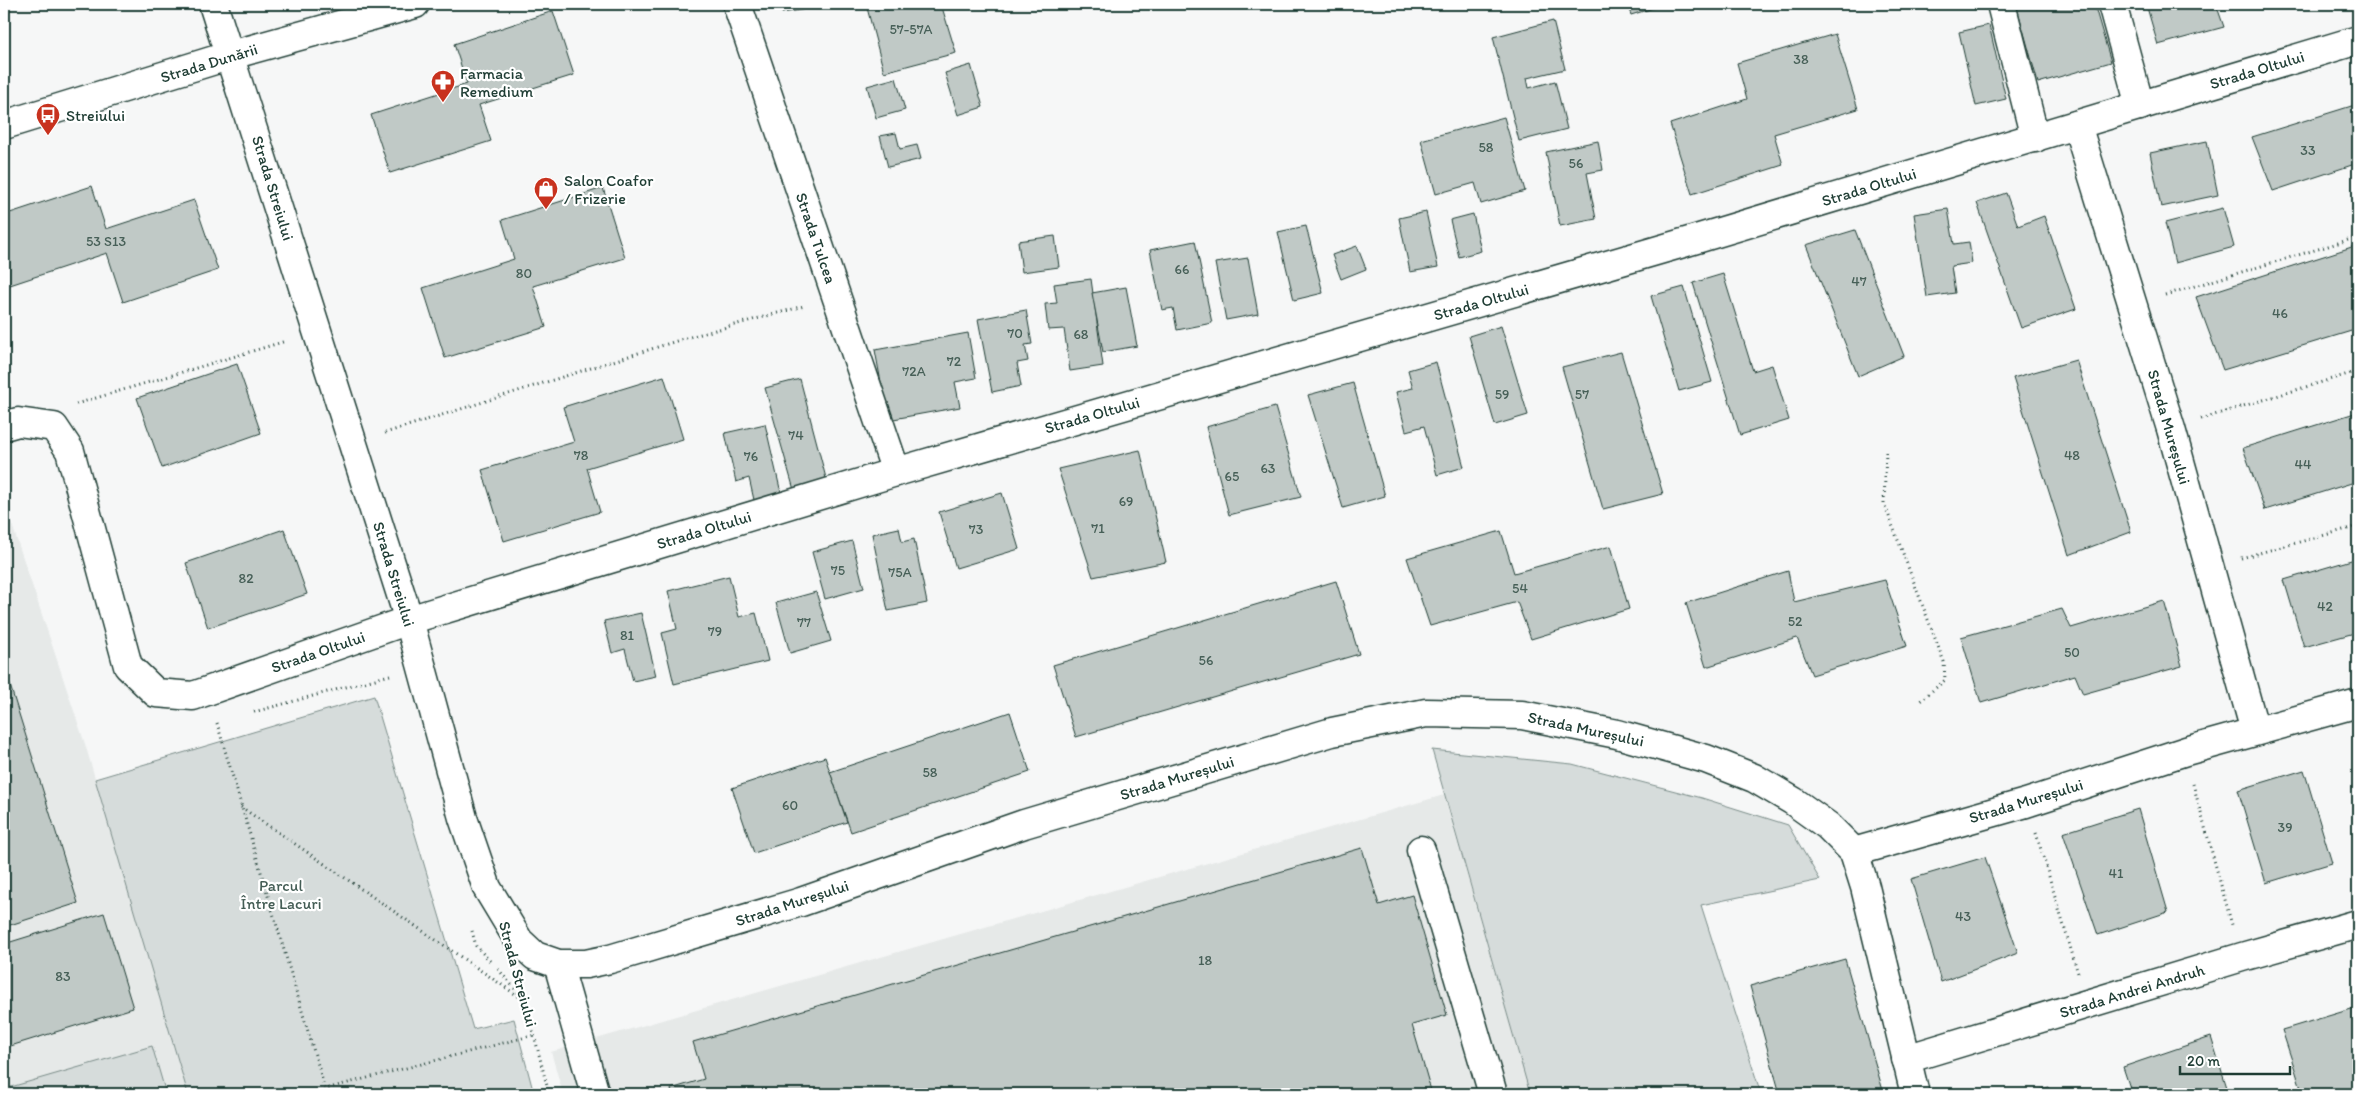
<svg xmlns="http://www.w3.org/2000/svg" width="2362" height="1098" viewBox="0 0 2362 1098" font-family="Itim,sans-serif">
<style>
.built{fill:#e6e9e8}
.green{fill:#d6dcdb;stroke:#7a8c88}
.building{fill:#c0c9c6;stroke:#1f3d34}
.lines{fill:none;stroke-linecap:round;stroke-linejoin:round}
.minor-casing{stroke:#1f3d34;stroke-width:31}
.path{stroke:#1f3d34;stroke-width:3;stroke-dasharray:1 4;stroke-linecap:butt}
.minor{stroke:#fff;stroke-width:28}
.labels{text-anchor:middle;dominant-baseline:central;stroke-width:4.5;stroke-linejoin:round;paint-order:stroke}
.number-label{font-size:14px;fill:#476058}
.street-label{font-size:16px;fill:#1f3d34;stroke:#fff}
.poi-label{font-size:16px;fill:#1f3d34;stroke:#fff;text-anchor:start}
.park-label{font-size:16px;fill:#445d55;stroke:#fff}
</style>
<rect width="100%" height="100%" fill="#f6f7f7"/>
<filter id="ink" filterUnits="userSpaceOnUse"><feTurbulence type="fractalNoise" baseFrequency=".02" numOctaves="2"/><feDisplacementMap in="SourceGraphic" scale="10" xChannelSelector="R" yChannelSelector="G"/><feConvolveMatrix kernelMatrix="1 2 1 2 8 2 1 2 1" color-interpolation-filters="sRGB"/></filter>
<g filter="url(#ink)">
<g class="built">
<polygon points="4,501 85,744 188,1094 4,1094"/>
<polygon points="1444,795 1530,1094 563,1094 551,1052"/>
</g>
<g class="green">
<polygon points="374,696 473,1029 514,1019 534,1094 188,1094 95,779"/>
<polygon points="1432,750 1572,764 1702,798 1788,825 1820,880 1701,905 1761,1094 1530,1094"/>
<polygon points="152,1046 166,1094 4,1094 4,1089"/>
</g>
<g class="building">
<polygon points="781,4 838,4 782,13"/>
<polygon points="866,4 941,4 956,53 884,72"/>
<polygon points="1627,4 1666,4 1631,15"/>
<polygon points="2016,4 2094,4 2111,62 2038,83"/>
<polygon points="2146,4 2216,4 2224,27 2158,45"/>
<polygon points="553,11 574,75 479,105 491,141 390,173 371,115 467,84 454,44"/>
<polygon points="1553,21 1565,69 1527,78 1529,88 1555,81 1567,129 1519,141 1493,37"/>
<polygon points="1989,25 2006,99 1976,106 1959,32"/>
<polygon points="1835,34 1858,109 1774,134 1783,165 1692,194 1670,124 1747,99 1737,63"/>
<polygon points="971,65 983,107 958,115 945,73"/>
<polygon points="896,78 905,110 876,118 867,86"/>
<polygon points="2358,104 2358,163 2273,191 2252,137"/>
<polygon points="1504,117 1525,191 1481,204 1475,183 1436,194 1421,140"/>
<polygon points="896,133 900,149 917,145 921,159 888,167 880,136"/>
<polygon points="1598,141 1603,170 1587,173 1596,219 1560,226 1546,152"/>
<polygon points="2207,141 2218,195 2161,207 2150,153"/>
<polygon points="92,186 106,229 194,200 218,270 123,302 107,253 4,287 4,215"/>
<polygon points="603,188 625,258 533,286 546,327 445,358 423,288 514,259 502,220"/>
<polygon points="2006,193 2018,226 2044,216 2076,309 2021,328 1977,203"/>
<polygon points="2223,208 2234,247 2175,263 2165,223"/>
<polygon points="1948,209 1954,244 1969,242 1972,263 1951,266 1955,293 1927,297 1914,214"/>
<polygon points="1426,212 1438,267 1410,272 1399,218"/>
<polygon points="1473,214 1481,251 1459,257 1450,220"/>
<polygon points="1306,226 1323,293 1294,300 1278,232"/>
<polygon points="1855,230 1904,356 1858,376 1806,245"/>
<polygon points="1055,236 1059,267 1022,272 1018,241"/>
<polygon points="1195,241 1212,323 1177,330 1173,308 1162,310 1150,250"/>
<polygon points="2358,245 2358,329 2223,370 2196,297"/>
<polygon points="1357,246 1366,269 1341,279 1332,255"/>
<polygon points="1248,258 1258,314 1226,320 1215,263"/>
<polygon points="1723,274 1753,371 1772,365 1789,420 1740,435 1693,283"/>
<polygon points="1091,279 1103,366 1070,371 1064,329 1048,330 1045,304 1057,303 1054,284"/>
<polygon points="1126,287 1137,346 1103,352 1092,293"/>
<polygon points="1684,287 1712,382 1679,391 1651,296"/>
<polygon points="1026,310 1032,344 1025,345 1028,361 1017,363 1021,386 992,392 978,319"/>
<polygon points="1501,326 1528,415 1495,425 1469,336"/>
<polygon points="968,333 976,378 955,382 960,407 888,420 875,350"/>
<polygon points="1621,352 1663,494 1603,509 1562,367"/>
<polygon points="2076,360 2131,532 2069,555 2013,378"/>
<polygon points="1436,362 1464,467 1437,475 1424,426 1406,431 1396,392 1413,388 1408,370"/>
<polygon points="237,364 261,433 162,468 137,398"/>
<polygon points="664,376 683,439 587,468 600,512 504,541 482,470 574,442 563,407"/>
<polygon points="800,379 827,482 794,490 765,388"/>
<polygon points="1353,383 1385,496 1343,508 1308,395"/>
<polygon points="1275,407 1301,497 1229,515 1206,427"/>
<polygon points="2358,412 2358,481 2265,510 2243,448"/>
<polygon points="765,424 781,493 754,500 749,478 736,482 725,433"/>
<polygon points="1140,450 1166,562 1093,577 1058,469"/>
<polygon points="1002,493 1019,549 956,568 939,512"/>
<polygon points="899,528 902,542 914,539 927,603 888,611 872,534"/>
<polygon points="284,529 307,594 208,628 186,563"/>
<polygon points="1501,531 1514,573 1611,546 1629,609 1531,639 1517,602 1430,626 1407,558"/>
<polygon points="852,541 864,588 825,599 812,552"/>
<polygon points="2358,558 2358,632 2304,647 2284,580"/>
<polygon points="1788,571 1794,602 1885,580 1907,646 1812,675 1797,638 1706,667 1686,603"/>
<polygon points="729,576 739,617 756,613 768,661 674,684 662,633 677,629 668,591"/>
<polygon points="1336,581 1359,654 1076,737 1053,665"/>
<polygon points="816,592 831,641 790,653 776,603"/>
<polygon points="2164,601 2182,666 2083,694 2075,675 1981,703 1961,637 2062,609 2071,628"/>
<polygon points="641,613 656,676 633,681 625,649 612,653 604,621"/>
<polygon points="4,666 78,903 4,927"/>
<polygon points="1010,712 1030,772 851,832 830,772"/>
<polygon points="825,757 847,822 754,853 732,788"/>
<polygon points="2304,770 2332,863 2266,883 2238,790"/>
<polygon points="2138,809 2168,912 2098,935 2063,833"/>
<polygon points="1362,848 1379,905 1412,895 1447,1015 1412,1025 1432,1094 672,1094 671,1089 704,1079 693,1042"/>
<polygon points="1985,857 2018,953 1941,982 1911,879"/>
<polygon points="104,913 133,1008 4,1048 4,944"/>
<polygon points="1845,959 1884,1094 1780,1094 1750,986"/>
<polygon points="2358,1007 2358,1094 2303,1094 2282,1030"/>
<polygon points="2211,1037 2229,1094 2132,1094 2123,1067"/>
<polygon points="2049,1087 2051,1094 2022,1094"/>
</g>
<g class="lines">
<defs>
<g id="minor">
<polyline points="213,4 409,620 463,818 487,888 519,941 535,956 558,964 586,964 610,959 801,902 1024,824 1332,732 1426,713 1522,715 1617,734 1706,759 1754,778 1793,801 1828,826 1854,852 1865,887 1915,1094"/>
<polyline points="737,4 896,472"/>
<polyline points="2001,4 2035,138"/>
<polyline points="2112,4 2140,106"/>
<polyline points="4,125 231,55 415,4"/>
<polyline points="2077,125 2171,429 2255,731"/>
<polyline points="4,426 18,422 54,427 70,451 128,666 156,693 193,696 409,620 896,472 1683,243 2358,40"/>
<polyline points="1421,850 1493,1094"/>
<polyline points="1854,852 2026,803 2186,751 2358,703"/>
<polyline points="558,964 595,1094"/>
<polyline points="1906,1059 2242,957 2358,924"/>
</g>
</defs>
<use href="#minor" class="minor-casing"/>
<g class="path">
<polyline points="2165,295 2358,237"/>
<polyline points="76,404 286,341"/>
<polyline points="2201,419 2358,371"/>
<polyline points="385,433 686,338 804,306"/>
<polyline points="1886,452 1884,503 1944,662 1945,680 1919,702"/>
<polyline points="2241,558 2358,526"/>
<polyline points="254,712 390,675"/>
<polyline points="217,723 325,1089 534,1035"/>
<polyline points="2193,784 2232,925"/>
<polyline points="241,807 521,998"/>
<polyline points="2036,833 2078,973"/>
<polyline points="472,931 476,946 490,961"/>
<polyline points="498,969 525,1001"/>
<polyline points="522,987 549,1094"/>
</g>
<use href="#minor" class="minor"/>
</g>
</g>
<defs>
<symbol id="pharmacy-pin" viewBox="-11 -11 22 30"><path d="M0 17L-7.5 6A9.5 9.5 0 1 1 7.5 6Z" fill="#c8321e" stroke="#fff"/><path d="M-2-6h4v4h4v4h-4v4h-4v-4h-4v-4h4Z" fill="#fff"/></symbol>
<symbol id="bus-pin" viewBox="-11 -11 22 30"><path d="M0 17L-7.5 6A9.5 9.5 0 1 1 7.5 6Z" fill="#c8321e" stroke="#fff"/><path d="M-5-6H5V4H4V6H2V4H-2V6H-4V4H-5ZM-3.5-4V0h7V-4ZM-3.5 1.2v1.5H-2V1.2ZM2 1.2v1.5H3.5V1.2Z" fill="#fff"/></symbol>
<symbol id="shop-pin" viewBox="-11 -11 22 30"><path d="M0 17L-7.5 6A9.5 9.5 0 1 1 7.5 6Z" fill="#c8321e" stroke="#fff"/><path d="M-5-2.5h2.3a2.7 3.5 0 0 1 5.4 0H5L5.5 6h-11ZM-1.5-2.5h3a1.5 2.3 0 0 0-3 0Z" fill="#fff"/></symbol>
</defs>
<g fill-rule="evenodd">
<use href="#pharmacy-pin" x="429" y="68" width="28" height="38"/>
<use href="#bus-pin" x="34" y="101" width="28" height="38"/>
<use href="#shop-pin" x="532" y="175" width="28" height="38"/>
</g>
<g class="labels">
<g class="number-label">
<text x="911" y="29">57-57A</text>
<text x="1801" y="59">38</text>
<text x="1486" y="147">58</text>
<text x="2308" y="150">33</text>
<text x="1576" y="163">56</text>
<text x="106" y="241">53 S13</text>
<text x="1182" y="269">66</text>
<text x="524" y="273">80</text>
<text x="1859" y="281">47</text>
<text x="2280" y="313">46</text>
<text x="1015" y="333">70</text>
<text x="1081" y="334">68</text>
<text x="954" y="361">72</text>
<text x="914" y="371">72A</text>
<text x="1502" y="394">59</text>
<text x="1582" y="394">57</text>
<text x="796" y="435">74</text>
<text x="581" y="455">78</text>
<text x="2072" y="455">48</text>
<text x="751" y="456">76</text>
<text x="2303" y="464">44</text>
<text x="1268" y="468">63</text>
<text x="1232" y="476">65</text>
<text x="1126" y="501">69</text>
<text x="1098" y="528">71</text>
<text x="976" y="529">73</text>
<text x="838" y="570">75</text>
<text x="900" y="572">75A</text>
<text x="246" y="578">82</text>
<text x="1520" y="588">54</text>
<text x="2325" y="606">42</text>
<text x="1795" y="621">52</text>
<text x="804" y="622">77</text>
<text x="715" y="631">79</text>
<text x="627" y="635">81</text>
<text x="2072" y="652">50</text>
<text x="1206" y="660">56</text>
<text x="930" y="772">58</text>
<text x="790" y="805">60</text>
<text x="2285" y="827">39</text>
<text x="2116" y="873">41</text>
<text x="1963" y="916">43</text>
<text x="1205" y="960">18</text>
<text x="63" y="976">83</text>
</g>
<g class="street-label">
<text transform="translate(209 63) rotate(-17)">Strada Dunării</text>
<text transform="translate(2257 70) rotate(-17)">Strada Oltului</text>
<text transform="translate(1869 187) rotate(-17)">Strada Oltului</text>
<text transform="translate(273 188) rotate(73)">Strada Streiului</text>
<text transform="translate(816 238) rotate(71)">Strada Tulcea</text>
<text transform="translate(1481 302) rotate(-16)">Strada Oltului</text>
<text transform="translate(1092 415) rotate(-16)">Strada Oltului</text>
<text transform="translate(2169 427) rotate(74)">Strada Mureșului</text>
<text transform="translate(704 530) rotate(-17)">Strada Oltului</text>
<text transform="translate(394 574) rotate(73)">Strada Streiului</text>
<text transform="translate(318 652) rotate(-19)">Strada Oltului</text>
<text transform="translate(1586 729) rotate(12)">Strada Mureșului</text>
<text transform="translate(1177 778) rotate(-17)">Strada Mureșului</text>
<text transform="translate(2026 801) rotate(-17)">Strada Mureșului</text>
<text transform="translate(792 903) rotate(-18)">Strada Mureșului</text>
<text transform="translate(518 974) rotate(75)">Strada Streiului</text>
<text transform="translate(2132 991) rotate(-17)">Strada Andrei Andruh</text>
</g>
<g class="poi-label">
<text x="460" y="73">Farmacia<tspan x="460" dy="18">Remedium</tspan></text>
<text x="66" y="115">Streiului</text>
<text x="564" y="180">Salon Coafor<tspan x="564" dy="18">/ Frizerie</tspan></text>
</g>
<g class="park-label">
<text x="281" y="885">Parcul<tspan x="281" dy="18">Între Lacuri</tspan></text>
</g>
</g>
<rect width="2362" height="1098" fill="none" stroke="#fff" stroke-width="20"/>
<rect x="10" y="10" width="2342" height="1078" fill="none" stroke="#1f3d34" stroke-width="2" filter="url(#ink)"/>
<path d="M2180 1066v8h110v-8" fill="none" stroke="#1f3d34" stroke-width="2.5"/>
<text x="2187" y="1066" font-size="15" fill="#1f3d34" stroke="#ffffff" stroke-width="4" paint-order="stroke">20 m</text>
</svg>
